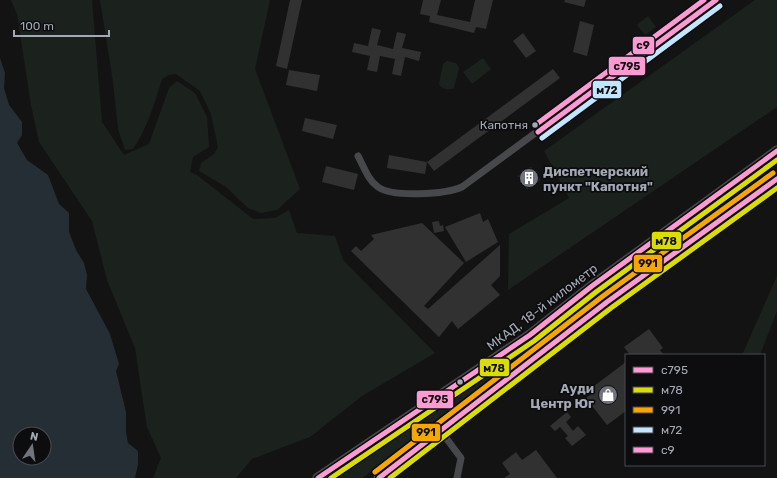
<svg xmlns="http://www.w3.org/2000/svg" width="777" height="478" viewBox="0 0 777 478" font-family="Rubik,sans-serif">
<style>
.green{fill:#1b221d}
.water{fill:#262e35;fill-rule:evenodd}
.building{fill:#313132}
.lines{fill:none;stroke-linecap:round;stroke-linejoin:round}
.minor{stroke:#47484c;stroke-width:7}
.highway{stroke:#4a4a4e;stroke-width:11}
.bus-1-casing{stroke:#0d0d0f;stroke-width:8}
.bus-2-casing{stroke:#0d0d0f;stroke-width:8}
.bus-3-casing{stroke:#0d0d0f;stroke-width:8}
.bus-4-casing{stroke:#0d0d0f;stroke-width:8}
.bus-5-casing{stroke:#0d0d0f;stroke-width:8}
.bus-1{stroke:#ff9ad2;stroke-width:5}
.bus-2{stroke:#dbdc04;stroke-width:5}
.bus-3{stroke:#f7a600;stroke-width:5}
.bus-4{stroke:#c2e6ff;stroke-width:5}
.bus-5{stroke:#ff9ad2;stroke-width:5}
.bus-dot{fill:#a3a8b5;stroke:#0d0d0f;stroke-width:1.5}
.labels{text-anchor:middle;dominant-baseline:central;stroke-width:3.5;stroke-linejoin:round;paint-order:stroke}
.bus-label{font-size:12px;fill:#a3a8b5;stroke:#0d0d0f;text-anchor:end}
.poi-label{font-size:13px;font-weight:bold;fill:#a3a8b5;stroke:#0d0d0f;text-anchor:start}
.street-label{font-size:13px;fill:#a3a8b5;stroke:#0d0d0f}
.line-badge{stroke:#0d0d0f;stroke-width:1.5}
.pale-badge-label{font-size:11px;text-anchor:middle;font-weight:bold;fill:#111}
</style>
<rect width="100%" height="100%" fill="#131313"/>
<g class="green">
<polygon points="11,0 92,0 102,122 124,155 149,144 169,88 177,81 195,93 207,117 209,147 193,157 190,172 197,175 253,219 275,218 289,210 297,233 335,236 343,260 435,353 362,396 310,437 252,459 236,478 153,478 161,458 147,427 135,348 107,280 92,221 39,142 31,105 17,14"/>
<path d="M100,0H270L255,69L300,189L277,210L261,213L248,208L226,187L199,171L201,163L214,154L218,147L211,114L200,91L176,74L169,75L162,79C155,102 147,129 133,149L125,150L118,129L113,82Z"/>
<polygon points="755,0 777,0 777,107 508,290 509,234 569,198 544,151"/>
<polygon points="648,16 656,27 645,35 637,25"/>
<polygon points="483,58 491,69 472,84 463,72"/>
<path d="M447,61L456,63L459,68L454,88C449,91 441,89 439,84L443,64Z"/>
<polygon points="777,276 777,311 760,355 748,355 743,353"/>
<polygon points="489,373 492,377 431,427 362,478 334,478"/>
</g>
<path class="water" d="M0,58L5,73L4,88L9,105L22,122V135L17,143L27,160L48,175L59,204L69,213V232L76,250L84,263L87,275L86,289L110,334L119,364L116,371L126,412V432L128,443L138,451V464L135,478H0ZM20,434H44V458H20Z"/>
<g class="building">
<polygon points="290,0 302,0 287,69 276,66"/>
<polygon points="423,0 441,0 437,15 470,22 475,0 493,0 486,29 476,27 474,33 429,22 430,16 420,14"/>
<polygon points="565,0 586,0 584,7 564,2"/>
<polygon points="580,21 594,25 587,56 573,52"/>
<polygon points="372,28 381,30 377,45 393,49 397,32 406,34 402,48 421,52 419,61 405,57 401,76 392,74 395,59 380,56 377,72 367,70 370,56 352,52 354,43 368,46"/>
<polygon points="523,33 536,51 526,58 513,41"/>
<polygon points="553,69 560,78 434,171 427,162"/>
<polygon points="289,70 320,75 317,91 286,85"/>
<polygon points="305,118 337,125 333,139 302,131"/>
<polygon points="389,155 427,162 425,174 387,168"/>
<polygon points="326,166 358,174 354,190 322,182"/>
<polygon points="531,167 540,180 527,189 518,176"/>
<polygon points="480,213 483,222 488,219 498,242 466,262 445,227"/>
<polygon points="439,221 440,226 443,225 444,231 434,233 432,222"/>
<polygon points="422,223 464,263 424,306 428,309 500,245 500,276 491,285 500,295 458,329 452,321 439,337 351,251 356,246 361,251 374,239 371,235"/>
<polygon points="649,329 663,348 660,350 664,355 630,355 624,347"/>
<polygon points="626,362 626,411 607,425 586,398 593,393 590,389"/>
<polygon points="567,412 571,417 566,422 573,431 578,426 586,435 572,446 565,438 568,436 560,427 555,431 550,426"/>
<polygon points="536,450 557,478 504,478 510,474 502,463 516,452 522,460"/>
</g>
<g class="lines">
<g class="minor">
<path d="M358,156C364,167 368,180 378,187C393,198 446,194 462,187L716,0"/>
<polyline points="440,430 461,458 457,478"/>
</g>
<g class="highway">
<polyline points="318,478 530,335 592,286 777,151"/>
<polyline points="379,478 607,302 777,179"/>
</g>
<defs>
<g id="bus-1">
<polyline points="538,132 716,0"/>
<polyline points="318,478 530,335 592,286 777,151"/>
<polyline points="379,478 607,302 777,179"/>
</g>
<g id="bus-2">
<polyline points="331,478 534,341 596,292 777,160"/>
<polyline points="390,478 611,308 777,188"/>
</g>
<polyline id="bus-3" points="375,472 603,296 773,173"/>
<polyline id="bus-4" points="542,138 720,6"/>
<polyline id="bus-5" points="534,126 704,0"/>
</defs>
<use href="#bus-1" class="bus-1-casing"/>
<use href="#bus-2" class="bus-2-casing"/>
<use href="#bus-3" class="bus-3-casing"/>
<use href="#bus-4" class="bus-4-casing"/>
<use href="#bus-5" class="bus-5-casing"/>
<use href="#bus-1" class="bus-1"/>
<use href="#bus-2" class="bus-2"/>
<use href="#bus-3" class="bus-3"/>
<use href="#bus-4" class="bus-4"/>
<use href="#bus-5" class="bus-5"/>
</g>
<defs>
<symbol id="building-disc" viewBox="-11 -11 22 22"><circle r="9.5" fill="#71747c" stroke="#0d0d0f"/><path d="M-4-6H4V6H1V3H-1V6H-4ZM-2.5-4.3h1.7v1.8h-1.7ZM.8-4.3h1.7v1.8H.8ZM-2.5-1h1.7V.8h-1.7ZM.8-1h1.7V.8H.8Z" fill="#fff"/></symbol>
<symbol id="shop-disc" viewBox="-11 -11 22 22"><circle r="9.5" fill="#71747c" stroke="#0d0d0f"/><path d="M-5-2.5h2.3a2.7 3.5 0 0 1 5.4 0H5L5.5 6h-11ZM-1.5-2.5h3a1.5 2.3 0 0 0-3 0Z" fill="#fff"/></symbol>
</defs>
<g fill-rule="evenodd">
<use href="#building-disc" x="518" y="167" width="22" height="22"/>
<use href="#shop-disc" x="597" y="384" width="22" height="22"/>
</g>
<g class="bus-dot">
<circle cx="535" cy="125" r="3.5"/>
<circle cx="460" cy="382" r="3.5"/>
</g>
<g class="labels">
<g class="bus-label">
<text x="528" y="125">Капотня</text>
</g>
<g class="poi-label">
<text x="543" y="171">Диспетчерский<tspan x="543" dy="15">пункт "Капотня"</tspan></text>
<text x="594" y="388" text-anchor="end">Ауди<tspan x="594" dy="15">Центр Юг</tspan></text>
</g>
<g class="street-label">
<text transform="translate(542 307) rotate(-37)">МКАД, 18-й километр</text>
</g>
</g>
<g class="line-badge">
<rect x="632" y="36" width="23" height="19" rx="4" fill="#ff9ad2"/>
<rect x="608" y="56" width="38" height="20" rx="4" fill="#ff9ad2"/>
<rect x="592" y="80" width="30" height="19" rx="4" fill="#c2e6ff"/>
<rect x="651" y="231" width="31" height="19" rx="4" fill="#dbdc04"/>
<rect x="633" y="254" width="30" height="19" rx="4" fill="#f7a600"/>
<rect x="479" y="358" width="31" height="19" rx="4" fill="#dbdc04"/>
<rect x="416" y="390" width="38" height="19" rx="4" fill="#ff9ad2"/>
<rect x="411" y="423" width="30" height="19" rx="4" fill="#f7a600"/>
</g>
<g class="pale-badge-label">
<text x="643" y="49">с9</text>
<text x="627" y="70">с795</text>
<text x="607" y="94">м72</text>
<text x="666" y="245">м78</text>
<text x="648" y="267">991</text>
<text x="494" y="372">м78</text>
<text x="435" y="403">с795</text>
<text x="426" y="436">991</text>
</g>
<rect x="625" y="354" width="140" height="112" fill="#0d0d0f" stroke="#494b51"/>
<rect x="633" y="367" width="20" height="6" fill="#ff9ad2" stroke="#494b51"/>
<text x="661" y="374" font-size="12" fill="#a3a8b5">с795</text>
<rect x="633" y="387" width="20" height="6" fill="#dbdc04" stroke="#494b51"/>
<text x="661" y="394" font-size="12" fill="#a3a8b5">м78</text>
<rect x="633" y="407" width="20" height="6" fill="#f7a600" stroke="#494b51"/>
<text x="661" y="414" font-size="12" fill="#a3a8b5">991</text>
<rect x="633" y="427" width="20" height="6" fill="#c2e6ff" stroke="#494b51"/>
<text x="661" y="434" font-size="12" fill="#a3a8b5">м72</text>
<rect x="633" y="447" width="20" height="6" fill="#ff9ad2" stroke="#494b51"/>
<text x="661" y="454" font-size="12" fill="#a3a8b5">с9</text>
<g transform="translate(32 446) rotate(13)"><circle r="19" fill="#0d0d0f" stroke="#494b51"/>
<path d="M0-3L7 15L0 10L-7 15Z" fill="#71747c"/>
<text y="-6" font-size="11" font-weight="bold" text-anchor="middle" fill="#a3a8b5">N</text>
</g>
<path d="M14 30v6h95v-6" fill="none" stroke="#a3a8b5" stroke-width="2"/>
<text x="20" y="30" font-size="12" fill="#a3a8b5" stroke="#0d0d0f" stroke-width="3" paint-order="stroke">100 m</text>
</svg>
